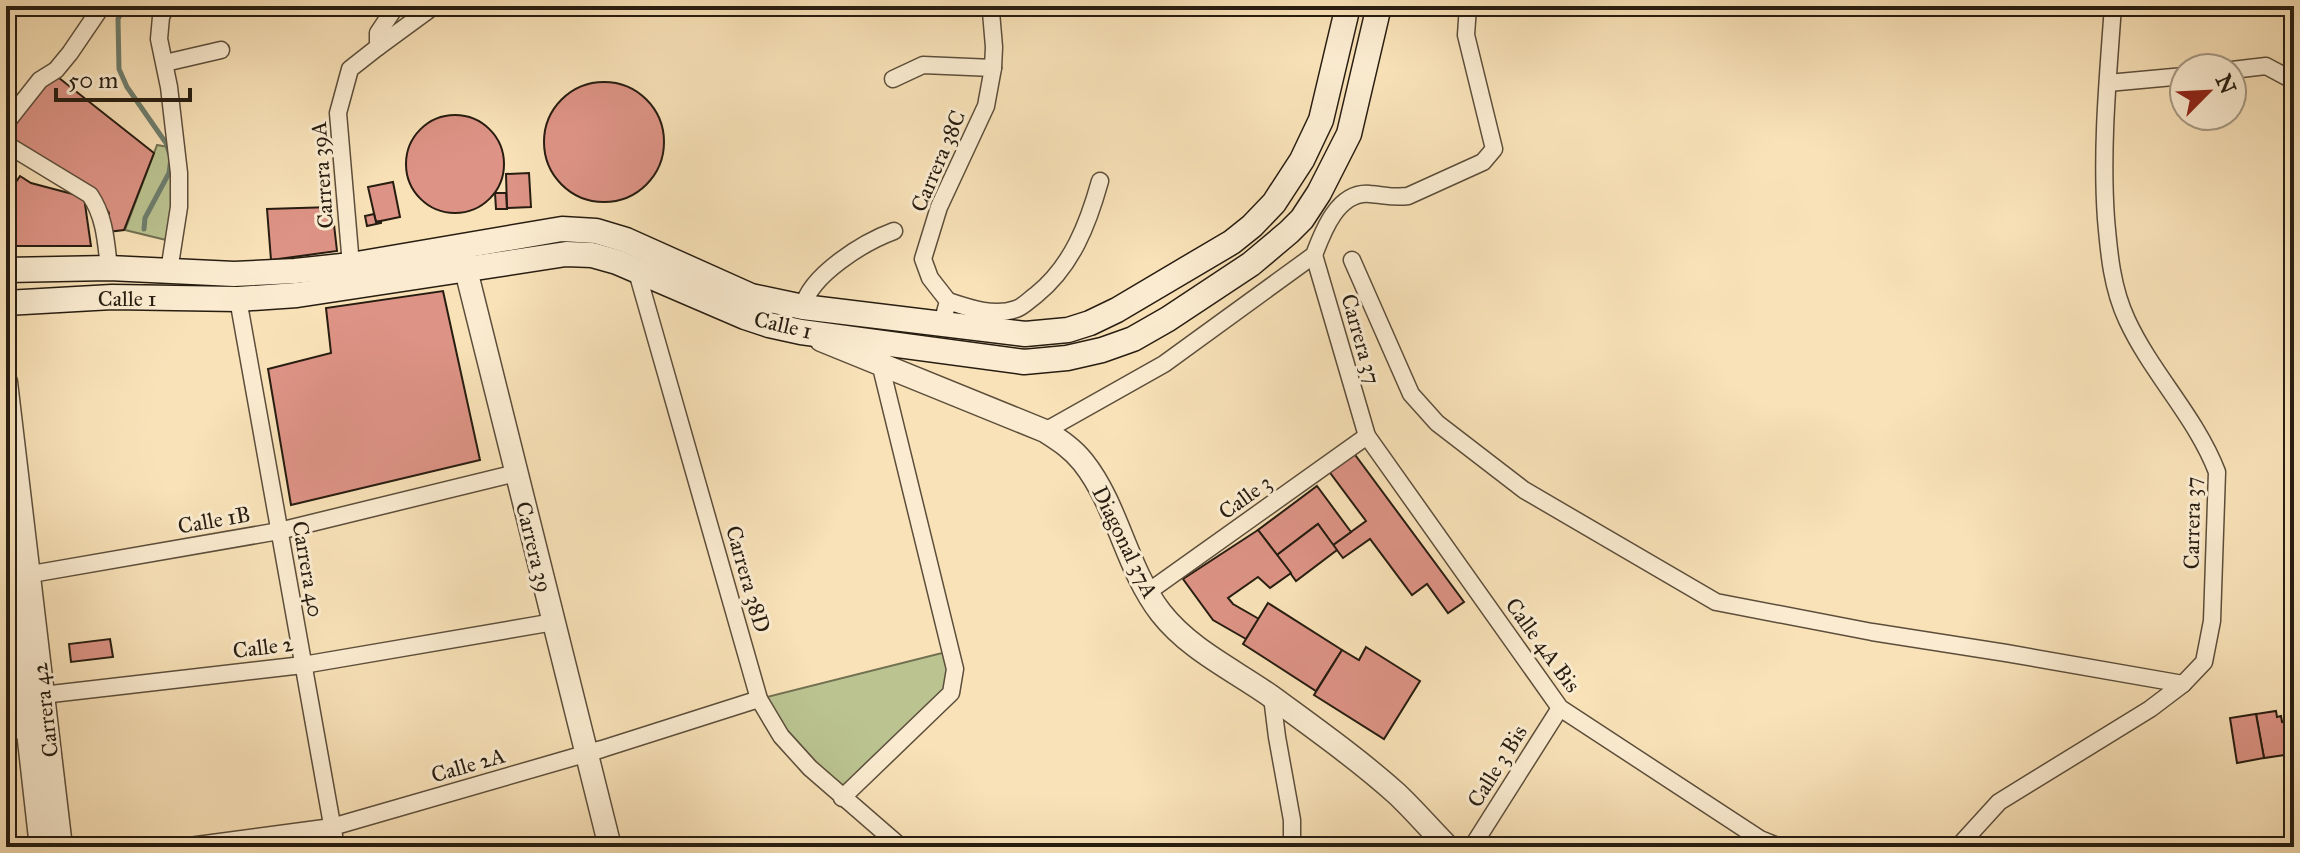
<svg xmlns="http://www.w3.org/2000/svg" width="2300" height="853" viewBox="0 0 2300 853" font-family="'IM FELL Great Primer',serif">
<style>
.green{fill:#bbc491;stroke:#717051;stroke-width:2}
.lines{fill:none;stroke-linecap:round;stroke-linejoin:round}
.stream{stroke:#6e7e6e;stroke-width:5}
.building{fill:#dd9385;stroke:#271d11;stroke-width:2}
.minor-casing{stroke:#5c4e3b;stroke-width:19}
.tertiary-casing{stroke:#5c4e3b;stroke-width:25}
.secondary-casing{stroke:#271d11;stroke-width:27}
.minor{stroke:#fbecd1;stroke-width:16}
.tertiary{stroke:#fbecd1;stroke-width:22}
.secondary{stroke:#fbecd1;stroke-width:24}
.labels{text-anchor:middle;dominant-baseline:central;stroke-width:6;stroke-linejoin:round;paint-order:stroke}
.street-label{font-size:22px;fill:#271d11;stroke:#fbecd1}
</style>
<rect width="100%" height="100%" fill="#f9e2b8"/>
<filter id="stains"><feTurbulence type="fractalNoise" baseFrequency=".0025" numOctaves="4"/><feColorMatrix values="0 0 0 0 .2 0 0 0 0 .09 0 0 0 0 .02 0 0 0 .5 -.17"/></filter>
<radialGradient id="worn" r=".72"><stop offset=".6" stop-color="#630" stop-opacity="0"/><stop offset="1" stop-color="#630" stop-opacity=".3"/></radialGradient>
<g class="green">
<polygon points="157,145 175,148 170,241 125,230"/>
<polygon points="950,651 951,693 842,798 759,699"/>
</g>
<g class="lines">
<polyline class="stream" points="125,6 118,19 119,69 127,87 166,143 171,158 169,173 145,218 144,229"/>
</g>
<g class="building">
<polygon points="54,74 154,153 124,230 107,232 109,213 94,191 6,139 6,127"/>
<circle cx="604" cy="142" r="60"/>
<circle cx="455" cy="164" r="49"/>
<polygon points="529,173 531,207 507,208 506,174"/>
<polygon points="20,176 31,183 84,197 91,246 12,246 16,182"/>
<polygon points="393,182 400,217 376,222 368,187"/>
<polygon points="495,193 506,193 507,209 496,209"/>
<polygon points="332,207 337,251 271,260 267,209"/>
<polygon points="374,214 376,222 381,221 381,223 367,226 365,216"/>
<polygon points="443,291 480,460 291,505 268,369 331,353 326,308"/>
<polygon points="1353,452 1464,602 1448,613 1427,584 1412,595 1370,539 1343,558 1333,545 1366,521 1328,470"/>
<polygon points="1317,486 1351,532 1333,545 1318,524 1277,555 1258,530"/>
<polygon points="1318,524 1337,550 1296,581 1277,555"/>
<polygon points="1258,530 1291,573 1270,588 1258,577 1228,598 1233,604 1259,619 1246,639 1213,620 1183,579"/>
<polygon points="1268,603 1342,650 1316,691 1243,644"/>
<polygon points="110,639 113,657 71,662 69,644"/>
<polygon points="1366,647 1420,681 1384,739 1314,695 1342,650 1359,660"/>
<polygon points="2276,711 2277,717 2281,716 2282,722 2287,721 2292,754 2264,758 2256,714"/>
<polygon points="2256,714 2264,758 2237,763 2230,718"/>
</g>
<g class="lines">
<defs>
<g id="minor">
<polyline points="166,6 161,17 159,39 169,87 179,173 179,207 169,271"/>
<polyline points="378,47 434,6"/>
<polyline points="165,63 221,50"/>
<polyline points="2232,70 2266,66 2294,81"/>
<polyline points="893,79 923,65 993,68"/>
<polyline points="2108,83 2184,76"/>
<polyline points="6,123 40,80 56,70 70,53 102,6"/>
<path d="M6,144L90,195C105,217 106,242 109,268"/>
<polyline points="1314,255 1367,436 1560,708 1760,839 1780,847"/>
<polyline points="1352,260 1411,394 1437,423 1524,490 1716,602 1872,632 2006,653 2183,684"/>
<polyline points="351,265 338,113 350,69 378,47 378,33 396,6"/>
<polyline points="637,272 759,699 781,736 810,768 901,847"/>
<polyline points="238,299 336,847"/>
<path d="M948,301C969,308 994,317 1016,309C1023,307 1030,299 1036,295C1072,266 1088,224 1100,181"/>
<path d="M803,307C810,275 864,242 894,231"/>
<polyline points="942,324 948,301 930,278 923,259 939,207 986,106 993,68 994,47 991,12 993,6"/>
<path d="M1045,431L1164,364L1314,255C1323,231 1338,191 1370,194C1384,195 1394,198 1408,196L1483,162L1494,149L1466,35L1468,6"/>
<polyline points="20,576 279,531 516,473"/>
<polyline points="1148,592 1367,436"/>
<polyline points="34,696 303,665 554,622"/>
<polyline points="1272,697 1277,737 1292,820 1292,847"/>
<polyline points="6,731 36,729"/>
<polyline points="842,798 951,693 955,669 880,363"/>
<polyline points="182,847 332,827 602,749 759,699"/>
<polyline points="1472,847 1560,708"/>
<path d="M1958,847L1999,802L2150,709L2183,684L2204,662L2212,621L2217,472C2196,417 2152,374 2127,320C2112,288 2109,254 2106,219C2101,148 2108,77 2113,6"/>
</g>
<g id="tertiary">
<polyline points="462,254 610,847"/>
<path d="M821,340L1045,431C1059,440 1072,448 1083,462C1118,506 1126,568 1161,613C1190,650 1234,670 1272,697C1314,728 1358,759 1397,794C1415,811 1431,830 1448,847"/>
<polyline points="6,382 61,847"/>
<polyline points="6,536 41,847"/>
</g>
<g id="secondary">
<polyline points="6,270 109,268 234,274 295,271 351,265 562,229 596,231 626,240 751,296 803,307 1025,334 1068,330 1090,323 1117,310 1232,242 1252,226 1274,203 1302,160 1321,120 1348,6"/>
<polyline points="6,303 112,297 238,299 297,295 566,254 592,255 617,262 745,317 769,325 801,332 1024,362 1067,358 1102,350 1133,339 1168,319 1251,264 1289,232 1302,219 1319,193 1349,134 1379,6"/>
</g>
</defs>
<use href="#minor" class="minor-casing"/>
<use href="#tertiary" class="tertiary-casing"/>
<use href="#secondary" class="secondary-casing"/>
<use href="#minor" class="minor"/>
<use href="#tertiary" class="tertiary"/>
<use href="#secondary" class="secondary"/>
</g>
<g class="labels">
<g class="street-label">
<text transform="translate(938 161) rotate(-67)">Carrera 38C</text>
<text transform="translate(322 175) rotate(-94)">Carrera 39A</text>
<text x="127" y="298">Calle 1</text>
<text transform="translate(783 325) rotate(13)">Calle 1</text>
<text transform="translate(1361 339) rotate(74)">Carrera 37</text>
<text transform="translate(1245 497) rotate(-36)">Calle 3</text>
<text transform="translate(214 520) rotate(-10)">Calle 1B</text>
<text transform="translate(2192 523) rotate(-89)">Carrera 37</text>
<text transform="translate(1125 542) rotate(64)">Diagonal 37A</text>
<text transform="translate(534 547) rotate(76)">Carrera 39</text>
<text transform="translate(308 569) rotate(80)">Carrera 40</text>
<text transform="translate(748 579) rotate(74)">Carrera 38D</text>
<text transform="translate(1543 645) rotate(54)">Calle 4A Bis</text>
<text transform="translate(263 647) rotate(-7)">Calle 2</text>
<text transform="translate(45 710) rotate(-97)">Carrera 42</text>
<text transform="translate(468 765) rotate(-16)">Calle 2A</text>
<text transform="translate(1497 766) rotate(-58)">Calle 3 Bis</text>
</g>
</g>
<rect width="2300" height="853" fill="none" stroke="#f9e2b8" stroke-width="32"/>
<rect x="8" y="8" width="2284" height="837" fill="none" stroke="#271d11" stroke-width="4"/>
<rect x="16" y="16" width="2268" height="821" fill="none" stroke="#271d11" stroke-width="2"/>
<g transform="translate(2208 92) rotate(66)"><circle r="38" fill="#fbecd1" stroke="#a69984" stroke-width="2"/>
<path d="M0-6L14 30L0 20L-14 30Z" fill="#8f2418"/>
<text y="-12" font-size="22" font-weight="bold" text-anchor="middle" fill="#271d11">N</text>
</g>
<path d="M56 88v12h134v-12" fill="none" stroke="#271d11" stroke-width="4"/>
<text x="68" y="88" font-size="24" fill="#271d11" stroke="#fbecd1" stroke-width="6" paint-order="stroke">50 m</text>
<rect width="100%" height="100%" filter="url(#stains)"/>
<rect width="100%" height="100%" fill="url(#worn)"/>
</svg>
